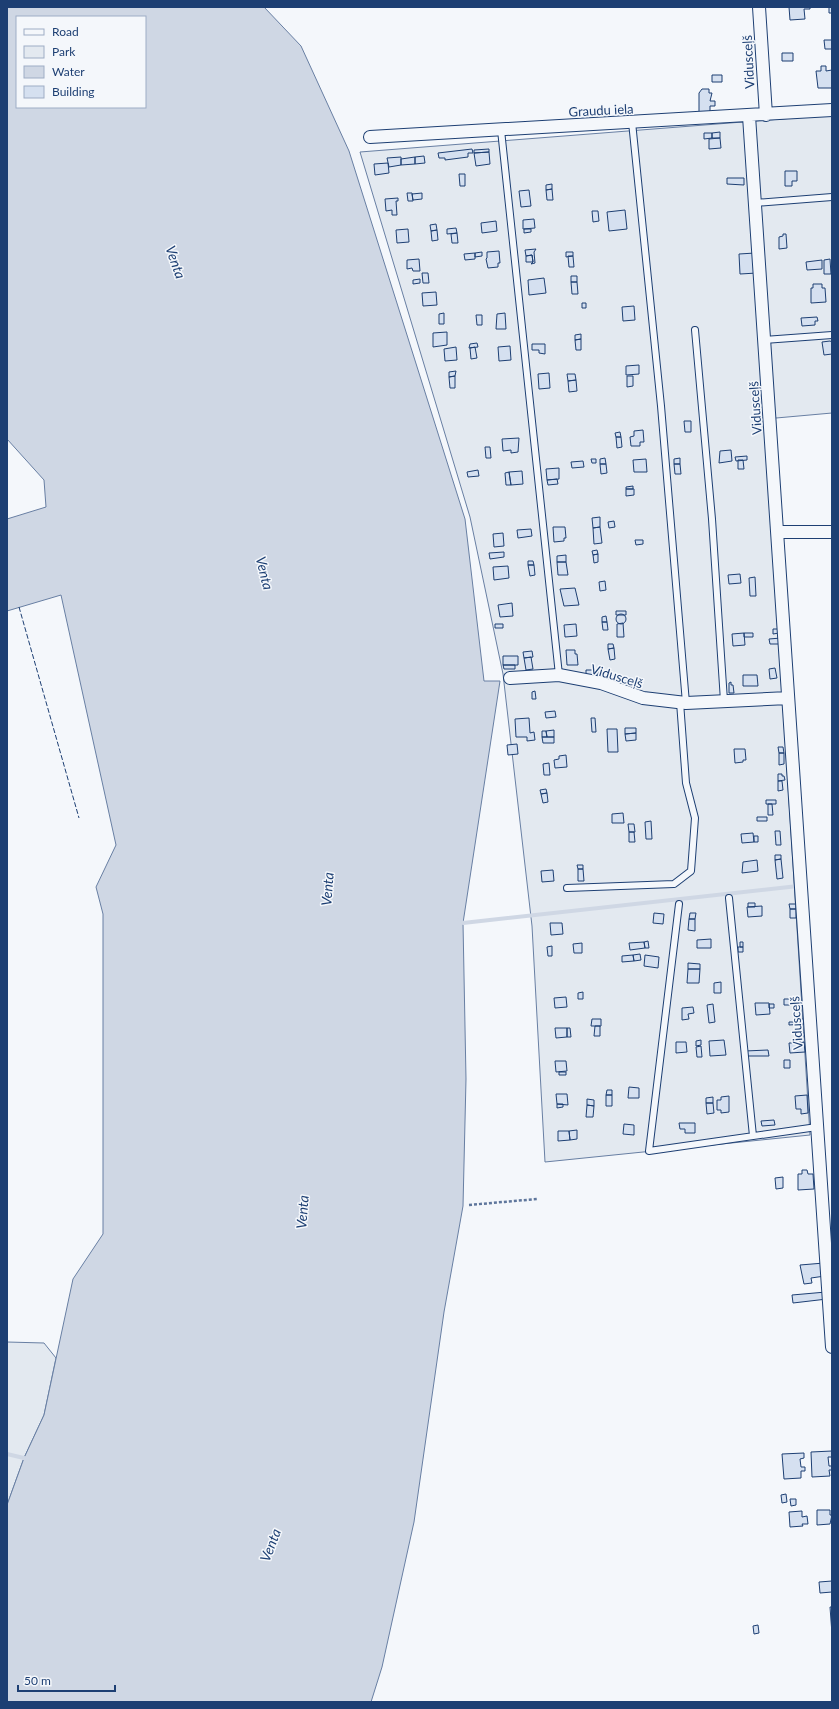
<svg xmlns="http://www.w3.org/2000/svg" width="839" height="1709" viewBox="0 0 839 1709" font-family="Lato,sans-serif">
	<rect width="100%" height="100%" fill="#f4f7fb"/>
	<path fill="#e3e9f0" stroke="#687fa3" d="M832 115V413L765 419 810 1135 545 1162 532 926 503 674 470 517 360 152Z
		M7 1342 44 1343 56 1358 44 1415 24 1458 7 1505Z"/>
	<path fill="#cfd7e4" stroke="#687fa3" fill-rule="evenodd" d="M7 7H264L301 46 349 151 465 519 484 681H500L463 923 466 1079 463 1206 444 1312 414 1522 382 1667 371 1702H7V1505L24 1458 44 1415 73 1279 103 1234V914L96 887 116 845 61 595 7 611V519L46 507 44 480 7 439ZM17 17H145V107H17Z"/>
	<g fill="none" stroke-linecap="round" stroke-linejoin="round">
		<path stroke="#cfd7e4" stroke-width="4" d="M459 920 463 923 798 886
			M7 1454 28 1459"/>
	</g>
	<path fill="#d5e0f0" stroke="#1d3f73" d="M789 7H810V9H804L805 19 790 20Z
		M829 7H832V13H829Z
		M824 40H832V49H825Z
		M782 53H793V61H782Z
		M821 66H826V71L832 70V88H818L816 71H821Z
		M712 75H722V82H712Z
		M702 89H709V93H712L710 101H715V106H710V114H699V93Z
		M720 132V138H712V133Z
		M704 133H712V138L704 139Z
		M720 138 721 148 709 149V139Z
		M472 149 473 153H468V157L445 160V158H439L438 153Z
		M489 149V152L474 153V150Z
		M489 152 490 164 476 166 474 153Z
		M424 156 425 163 415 164V157Z
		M401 157V165L389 167 387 158Z
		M415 157V164L401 165V159Z
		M388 163 389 173 375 175 374 164Z
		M785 171H797V181H792V186H785Z
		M459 174H465V186H460Z
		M727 178H744V185L727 184Z
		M552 184V189L546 190V185Z
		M552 189 553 200H547L546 190Z
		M529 190 531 206 521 207 519 191Z
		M407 193H412L413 201H408Z
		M422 193V199L413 200 412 194Z
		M398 198V201H396L397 215H392V210L386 211 385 199Z
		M625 210 627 229 609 231 607 212Z
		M592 211H598L599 221 593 222Z
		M534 219 535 228 523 229V220Z
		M496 221 497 231 482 233 481 223Z
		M436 224 437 230 431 231 430 225Z
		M456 228 457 233 447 234V229Z
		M408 229 409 242 397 243 396 230Z
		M524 229H531V232L524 233Z
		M437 230 438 240 432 241 431 231Z
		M457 233 458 243H452L451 234Z
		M783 234H786L787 248 779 249V237L783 236Z
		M536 249 534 252 535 263 531 264 533 262 532 255 526 256 525 250Z
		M499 251 500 263H498V267L488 268 486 259 487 258V252Z
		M482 252V256L475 257V253Z
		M566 252H573V256L566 257Z
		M475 253V259L465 260 464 254Z
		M755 253 757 273 740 274 739 254Z
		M532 255 533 262H526V256Z
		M568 256H573L574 267H569Z
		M419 259 420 271H413L412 268 407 269V260Z
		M830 259 831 274H824V260Z
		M822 260V269L807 270 806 262Z
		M422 273H428L429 283H423Z
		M571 276H577V282H571Z
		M544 278 546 293 529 295 528 280Z
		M420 279V283L413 284V280Z
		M571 282H577L578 294H572Z
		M813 284H822V288H825L826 302 811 303V288H813Z
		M436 292 437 305 423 306 422 293Z
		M582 303H586V308H582Z
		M634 306 635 320 623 321 622 307Z
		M444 313V324H439V314Z
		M505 313 506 329H496L497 314Z
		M476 315H482V325H477Z
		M817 317 818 321H815V325L802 326 801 318Z
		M447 332V345L433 347V333Z
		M581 334V339L575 340V335Z
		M581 339V350H576L575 340Z
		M830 341 832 342V354L824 355 822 342Z
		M477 343 478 347 469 348 470 344Z
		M532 344H545V354L539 353V350H532Z
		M510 346 511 360 499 361 498 347Z
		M456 347 457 360 445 361 444 349Z
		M475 347 477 358 471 359 470 348Z
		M639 365V374L626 375V366Z
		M456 371 455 376 449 377V372Z
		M549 373 550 388 539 389 538 374Z
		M567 374H575L576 380 568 381Z
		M455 376V388H450L449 377Z
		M627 376H633V386L627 387Z
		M576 380 577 391 569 392 568 381Z
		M684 421H691V432H685Z
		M643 430 644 442H640V446H631L630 437 634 436V431Z
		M620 432 621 437H616L615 433Z
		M616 437H621L622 447 617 448Z
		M519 438 518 452 511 453V450L503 451 502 439Z
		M485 447H490L491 458H486Z
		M731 450 732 461 719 463 720 451Z
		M747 456V460L736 461 735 457Z
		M605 458 606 464H600V459Z
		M680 458V464H674V459Z
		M591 459H596V463H592Z
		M646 459 647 472H634L633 460Z
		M738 460H743L744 469H738Z
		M583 461 584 467 572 468 571 462Z
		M600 464H606L607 473 601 474Z
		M674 464H680L681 474H675Z
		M559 468V479L547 480 546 469Z
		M478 470 479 476 468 477 467 472Z
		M522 471 523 484 511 485 509 472Z
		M509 472 511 485H506L505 473Z
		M557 479 558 484 548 485 547 480Z
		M633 486V489H626V487Z
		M626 489H634V495L626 496Z
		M600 517V527L593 528 592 518Z
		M614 521 615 527 609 528 608 522Z
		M553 527H565L566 538H564V541L554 542Z
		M600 527 602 543 594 544 593 528Z
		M531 529 532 536 518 538 517 530Z
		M503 533 504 546 494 547 493 534Z
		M635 540H643V544L636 545Z
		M597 550 598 554 593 555 592 551Z
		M504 552V557L490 559 489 553Z
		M598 554V562L594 563 593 555Z
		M566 555V562H557V556Z
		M528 561H533L534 565H528Z
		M557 562H566L568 575H558Z
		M528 565H534L535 575 530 576Z
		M508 566 509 578 494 580 493 567Z
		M740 574 741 583 729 584 728 575Z
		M755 577 756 596H750L749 578Z
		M605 581 606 590 600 591 599 582Z
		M575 588 579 605 564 606 560 589Z
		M512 603 513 616 500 617 498 605Z
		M616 611H626V615H616Z
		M616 619a5 5 0 1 1 10 0a5 5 0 1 1-10 0Z
		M606 616 607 622H602V617Z
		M602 622H607L608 630H603Z
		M623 623 624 637H617V624Z
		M495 624H503V628H495Z
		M576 624 577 636 565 637 564 625Z
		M773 629H778L779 633 773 634Z
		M744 633H753V637H744Z
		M744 633 745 645 733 646 732 634Z
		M781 638V644H770L769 639Z
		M608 644H613L614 648 608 649Z
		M614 648 615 659 610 660 608 649Z
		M566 650H575V654H577L578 665H567Z
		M532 651 533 657 524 658 523 652Z
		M503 656H518V665H503Z
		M531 657 533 669 526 670 524 658Z
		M503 665H515V669H504Z
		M775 668 777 678 770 679 769 669Z
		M586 670H598V675H586Z
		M743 675H757L758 686H743Z
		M731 682V685H733L734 693H729V683Z
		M535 691 536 699H532V692Z
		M555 711 556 717 546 718 545 712Z
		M529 718 530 733 534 732 535 740 527 741V737H516L515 719Z
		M591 718H595L596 732H592Z
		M625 728H636V733L625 734Z
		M607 729H617L618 752H608Z
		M554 730V737H547L546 731Z
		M542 731H546L547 737H542Z
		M636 733V740L626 741 625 734Z
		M542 737H554V743H543Z
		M517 744 518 754 508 755 507 745Z
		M778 747H783L784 753H779Z
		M734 749H745L746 760H743V762L735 763Z
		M779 753H784V764L779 765Z
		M566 755 567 767 555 768 554 760 559 759V756Z
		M549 763 550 775H544L543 764Z
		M778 774H782V776H784L785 780 778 781Z
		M778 781H782L783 790 778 791Z
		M546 789 547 793 541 794 540 790Z
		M547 793 548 802 543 803 541 794Z
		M766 800H776V804H766Z
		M768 804H772L773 815H768Z
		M623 813 624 823H612V814Z
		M757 817H767V821H757Z
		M651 821 652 839H646L645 822Z
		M628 824H634L635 832H629Z
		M775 831H780L781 845H776Z
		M629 832H634L635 842H629Z
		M753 833 754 842 742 843 741 834Z
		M754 836H758V842H754Z
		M775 855H781V859L775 860Z
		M781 859 783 878 777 879 775 860Z
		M757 860 758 871 742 873 743 862Z
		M577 865H583V869H578Z
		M578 869H583L584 881H578Z
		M553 870 554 881 542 882 541 871Z
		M748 903H755V907H748Z
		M789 904H796V909H790Z
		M762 906V916L748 917 747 907Z
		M790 909H796V918H790Z
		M654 913 664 914 663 924 653 923Z
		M690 913H696L695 919H689Z
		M689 919H695V931L688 930Z
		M550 923H562L563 934 551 935Z
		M711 939V948H697V940Z
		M648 941 649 948H645L644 942Z
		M644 942 645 948 630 950 629 943Z
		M740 942H743V947H740Z
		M582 943V953H574L573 944Z
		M552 946V956H548L547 947Z
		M738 947H743V952H738Z
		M640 954 641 960 634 961 633 955Z
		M633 955 634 961 622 962V956Z
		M645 955 659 957 658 968 644 966Z
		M688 963 700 964V969H688Z
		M688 969H700L699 983H687Z
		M721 982V993H714V983Z
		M583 992V999H578V993Z
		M566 997 567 1007 555 1008 554 998Z
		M784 999H790V1005H784Z
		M755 1003H769L770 1014 756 1015Z
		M713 1004 715 1022 709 1023 707 1005Z
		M769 1004H774V1008H769Z
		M693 1007 694 1013 688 1014 689 1019 682 1020V1008Z
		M592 1019H601V1026H591Z
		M803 1019 804 1024 789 1025V1022H794V1020Z
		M595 1026H600V1036H594Z
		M555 1028H567V1037L556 1038Z
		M567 1028H570L571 1037H567Z
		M701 1040V1045L696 1046V1041Z
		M724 1040 726 1055 710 1056 709 1041Z
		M793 1040H800V1043L804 1042 805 1052 790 1053 789 1043H793Z
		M676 1042H686L687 1052 676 1053Z
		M701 1046 702 1057H697L696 1047Z
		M768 1050 769 1056H746L745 1051Z
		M784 1060H790V1068H784Z
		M555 1061H566L567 1071 556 1072Z
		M559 1072H566V1075H559Z
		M629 1087 639 1088V1098H628Z
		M607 1090H612V1095H606Z
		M556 1094H567L568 1105 557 1104Z
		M606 1095H612V1106H606Z
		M807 1095 808 1113 801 1114V1109H796L795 1096Z
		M729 1096V1112L721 1113V1110H717V1100H721V1097Z
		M713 1097V1103H706V1098Z
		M587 1099 594 1100V1106L587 1105Z
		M706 1103H713L714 1113 707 1114Z
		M557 1104H563V1107L557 1108Z
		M587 1105 594 1106 593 1117H586Z
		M774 1120 775 1125 762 1126 761 1121Z
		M679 1123H695V1133H685V1129H680Z
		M624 1124 634 1125V1135L623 1134Z
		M577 1130V1139L570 1140 569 1131Z
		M558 1131H569L570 1140 558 1141Z
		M802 1170H807L808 1174H813L814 1189 798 1190V1174H802Z
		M783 1177V1188L776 1189 775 1178Z
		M824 1263 825 1276 811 1278 812 1283 804 1284 800 1265Z
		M826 1292 827 1299 793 1303 792 1295Z
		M832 1451V1457H828L829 1466H832V1470H829L830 1476 812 1477 811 1452Z
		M804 1453V1458L800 1459 801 1467H805V1471H801V1478L784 1479 782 1454Z
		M786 1494 787 1502 782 1503 781 1495Z
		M790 1499H796V1505L791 1506Z
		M817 1510H830V1515H832L830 1524 817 1525Z
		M802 1511V1517L807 1516 808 1524H802L803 1526 790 1527 789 1512Z
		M832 1581V1592L820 1593 819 1582Z
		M830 1607H832V1634Z
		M758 1625 759 1633 754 1634 753 1626Z"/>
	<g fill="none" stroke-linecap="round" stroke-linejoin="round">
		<g stroke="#1d3f73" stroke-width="8">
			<path id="service" d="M632 122 661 406 686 703
				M501 130 559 675
				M755 203 832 197
				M695 330 712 519 724 701
				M764 340 832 335
				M567 888 674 884 691 871 695 818 686 783 680 702
				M729 898 753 1136
				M679 904 649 1151 817 1127"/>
		</g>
		<g stroke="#1d3f73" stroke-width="14">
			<path id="minor" d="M759 7 766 115
				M749 116 832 1347
				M370 137 832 110
				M777 532H832
				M510 678 559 675 601 683 643 698 686 703 788 698"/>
		</g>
		<path stroke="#5e769c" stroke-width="2.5" stroke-dasharray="3 2" stroke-linecap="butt" d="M469 1205 537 1199"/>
		<use href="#service" stroke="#f4f7fb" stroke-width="6"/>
		<use href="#minor" stroke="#f4f7fb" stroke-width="12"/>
		<path stroke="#1d3f73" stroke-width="1" stroke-dasharray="5 2" stroke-linecap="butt" d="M19 607 79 818"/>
	</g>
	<g text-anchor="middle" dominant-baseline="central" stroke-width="3" stroke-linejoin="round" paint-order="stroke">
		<g font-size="13" fill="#1d3f73" stroke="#f4f7fb">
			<text transform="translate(748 62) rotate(-93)">Vidusceļš</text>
			<text transform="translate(601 110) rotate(-3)">Graudu iela</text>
			<text transform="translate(755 408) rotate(-94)">Vidusceļš</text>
			<text transform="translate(617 676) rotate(17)">Vidusceļš</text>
			<text transform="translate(796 1023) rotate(-94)">Vidusceļš</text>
		</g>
		<g font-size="14" font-style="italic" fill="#1d3f73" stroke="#f4f7fb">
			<text transform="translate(176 262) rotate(71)">Venta</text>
			<text transform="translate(265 573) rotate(76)">Venta</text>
			<text transform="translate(327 889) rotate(-86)">Venta</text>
			<text transform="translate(302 1212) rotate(-86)">Venta</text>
			<text transform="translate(270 1545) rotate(-69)">Venta</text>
		</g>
	</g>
	<rect width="839" height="1709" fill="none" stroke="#1d3f73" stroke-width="16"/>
	<rect x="16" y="16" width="130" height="92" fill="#f4f7fb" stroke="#9eadc5"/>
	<rect x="24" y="29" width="20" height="6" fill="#f4f7fb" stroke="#9eadc5"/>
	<text x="52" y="36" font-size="12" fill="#1d3f73">Road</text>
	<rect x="24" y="46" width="20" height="12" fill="#e3e9f0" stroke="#9eadc5"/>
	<text x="52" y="56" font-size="12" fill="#1d3f73">Park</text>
	<rect x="24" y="66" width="20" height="12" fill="#cfd7e4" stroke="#9eadc5"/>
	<text x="52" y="76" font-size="12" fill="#1d3f73">Water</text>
	<rect x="24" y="86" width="20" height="12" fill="#d5e0f0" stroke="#9eadc5"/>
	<text x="52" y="96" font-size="12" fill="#1d3f73">Building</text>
	<path d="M18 1685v6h97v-6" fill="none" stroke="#1d3f73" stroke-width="2"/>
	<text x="24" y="1685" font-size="12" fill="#1d3f73" stroke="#f4f7fb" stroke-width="3" paint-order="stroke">50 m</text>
</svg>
